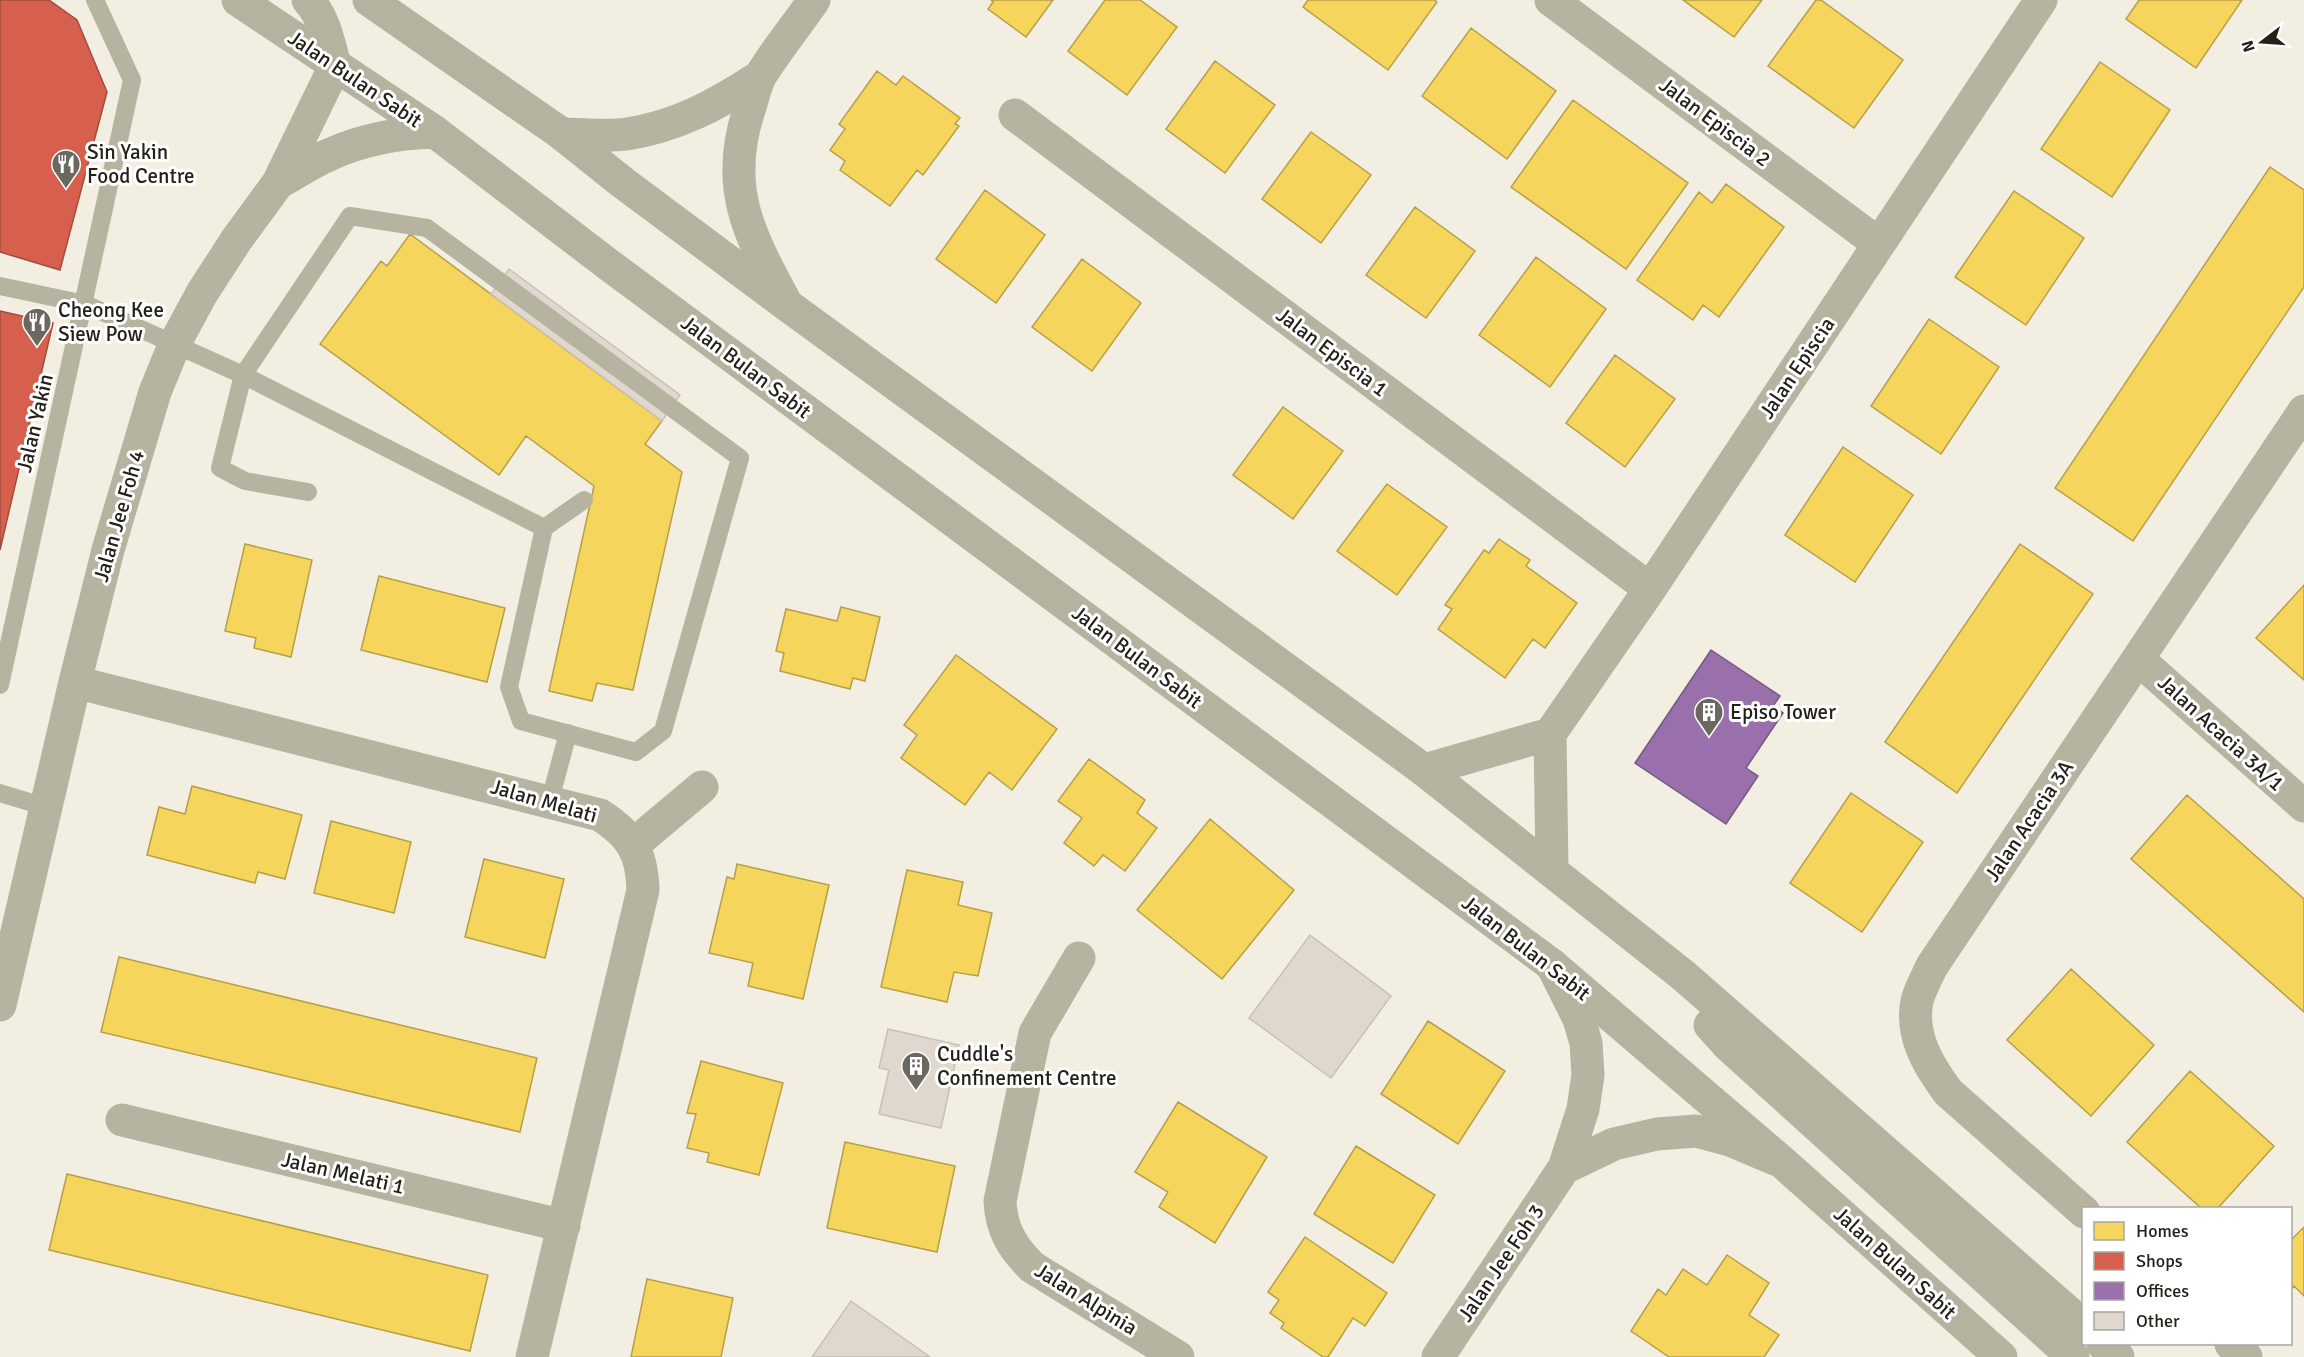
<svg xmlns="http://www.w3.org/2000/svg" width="2304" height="1357" viewBox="0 0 2304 1357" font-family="Signika,sans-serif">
	<rect width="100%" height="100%" fill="#f2efe2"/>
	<path fill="#f6d55c" stroke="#b79f48" stroke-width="1.5" d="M991 0H1053L1026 37 988 9 993 2Z
		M1105 0H1140L1177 27 1127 95 1068 51Z
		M1308 0H1434L1437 2 1388 70 1303 7Z
		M1683 0H1762L1734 37Z
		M1816 0H1821L1903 60 1854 128 1768 66Z
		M2139 0H2242L2196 68 2126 19Z
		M1471 28 1556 91 1507 159 1422 96Z
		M1215 61 1275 105 1225 173 1166 129Z
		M2100 62 2170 110 2112 197 2041 149Z
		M877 71 896 85 903 76 960 118 955 124 959 126 923 175 917 170 890 206 840 170 845 161 830 150 845 129 839 124Z
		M1573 100 1688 183 1626 269 1511 187Z
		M1311 132 1371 175 1321 243 1262 199Z
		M2270 167 2304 190V287L2133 541 2055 488Z
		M1726 184 1784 227 1719 317 1703 305 1693 320 1637 280 1699 192 1712 203Z
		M985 190 1045 235 996 303 936 259Z
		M2014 191 2084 238 2026 325 1955 277Z
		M1415 207 1475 251 1426 318 1366 275Z
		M410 234 662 421 645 444 682 472 633 690 597 683 592 701 549 691 594 486 526 436 499 475 320 344 381 261 387 266Z
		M1536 257 1606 309 1550 387 1479 335Z
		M1082 259 1141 303 1092 371 1032 327Z
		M1929 319 1999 367 1941 454 1871 406Z
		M1615 355 1675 399 1625 467 1566 423Z
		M1283 407 1343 451 1293 519 1233 475Z
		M1843 447 1913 495 1855 582 1785 535Z
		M1387 484 1447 527 1397 595 1337 551Z
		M1499 539 1530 560 1526 566 1577 603 1545 648 1533 639 1505 678 1438 629 1452 609 1445 605 1484 550 1489 553Z
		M245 544 312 560 291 657 254 648 256 638 225 631Z
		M2020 544 2093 594 1957 793 1885 742Z
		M379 576 505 608 487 682 361 650Z
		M2304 585V680L2256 638Z
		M841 607 880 617 865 681 853 678 850 689 780 671 784 653 776 651 786 609 837 621Z
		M956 655 1057 729 1012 790 989 772 965 805 901 758 917 735 904 725Z
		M1089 759 1145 800 1137 813 1157 828 1125 871 1103 855 1094 866 1064 843 1082 818 1058 801Z
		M192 786 302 815 285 879 258 872 255 883 147 855 159 807 185 814Z
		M1851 793 1923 842 1862 932 1790 883Z
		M2187 795 2304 899V1012L2131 859Z
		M1210 819 1294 890 1222 979 1137 910Z
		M331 821 411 842 394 913 314 893Z
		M484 859 564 879 545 958 465 937Z
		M737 864 829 885 803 999 748 986 753 963 709 953 727 877 734 879Z
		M907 870 963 882 958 905 992 913 978 976 954 972 947 1002 881 987Z
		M119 957 537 1058 520 1132 101 1032Z
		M2071 969 2154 1045 2091 1116 2007 1040Z
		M1428 1021 1505 1071 1458 1144 1381 1094Z
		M701 1061 783 1083 759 1175 707 1162 709 1153 687 1148 696 1114 687 1113Z
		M2190 1071 2274 1146 2218 1208H2201L2127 1142Z
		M1178 1102 1267 1157 1215 1243 1159 1207 1168 1192 1135 1172Z
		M845 1142 955 1166 937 1252 827 1228Z
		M1356 1146 1435 1195 1393 1263 1314 1214Z
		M67 1174 488 1275 470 1351 49 1250Z
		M2304 1227V1296L2294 1286 2290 1290V1241Z
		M1305 1237 1387 1293 1365 1326 1353 1318 1328 1357H1323L1281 1328 1284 1323 1270 1313 1279 1300 1268 1292Z
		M1727 1255 1769 1283 1749 1315 1779 1335 1764 1357H1669L1631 1331 1658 1289 1666 1295 1683 1269 1707 1285Z
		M647 1279 733 1298 721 1357H631Z"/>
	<path fill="#d6604d" stroke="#a04d3d" stroke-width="1.5" d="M0 0H49L77 20 107 92 60 270 0 252Z
		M0 311 53 323 0 550Z"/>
	<path fill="#9970ab" stroke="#76587f" stroke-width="1.5" d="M1711 650 1780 696 1773 706 1783 713 1746 768 1758 776 1726 824 1635 763Z"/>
	<path fill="#e0d7cf" stroke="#c7c0b9" stroke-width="1.5" d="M509 269 680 395 662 421 491 294Z
		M1310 935 1391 996 1331 1078 1249 1018Z
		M888 1029 959 1045 941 1128 879 1114 889 1070 879 1068Z
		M851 1301 930 1357H812Z"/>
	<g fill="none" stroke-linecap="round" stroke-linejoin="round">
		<path stroke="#b6b3a1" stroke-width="18" d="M0 286 85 304 243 375 220 468 245 481 308 492
			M544 528 243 375 350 216 427 228 740 458 663 731 636 752 521 721 509 687 544 528 584 500
			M0 685 132 80 95 0
			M0 793 46 807
			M550 800 568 733"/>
		<path stroke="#b6b3a1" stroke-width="33" d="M1551 0 1879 244
			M1015 115 1650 589
			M562 134C583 134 606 137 627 134 678 126 718 104 759 77
			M787 305C750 236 723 189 749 110 753 99 755 85 761 75 777 49 797 25 814 0
			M2138 659 2304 806
			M75 682 600 815C631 835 642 852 643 890L532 1357
			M1424 770 1550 734
			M633 845 702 787
			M1552 870 1550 734 1650 589 2041 0
			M1079 958 1035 1033 1000 1201C1001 1229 1012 1247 1032 1267L1178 1357
			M0 1005 75 682 108 550 155 392 175 343 202 293 237 239 278 183 335 66
			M122 1120 564 1226
			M1564 1168 1614 1144 1657 1134 1696 1131 1730 1140 1775 1159
			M2084 1212 1948 1092C1928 1065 1910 1035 1917 1001 1920 989 1927 977 1932 966L2304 411
			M2231 1344 2246 1357
			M1438 1357 1564 1168 1583 1109 1588 1075 1586 1043 1579 1019 1552 965"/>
		<path stroke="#b6b2a0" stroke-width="33" d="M238 0 435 132 609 265 1552 965 1781 1161 2001 1357
			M308 0C324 17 329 43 335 66
			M369 0 562 134 622 182 787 305 1424 770 1684 976 2084 1326
			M278 183C295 174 313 161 331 154 364 139 398 133 435 132
			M1710 1025 1728 1045 2073 1357
			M2103 1344 2118 1357"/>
	</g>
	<defs>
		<g id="restaurant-pin" transform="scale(1.5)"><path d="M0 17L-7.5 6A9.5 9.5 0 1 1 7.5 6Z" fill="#6b695f" stroke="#fff"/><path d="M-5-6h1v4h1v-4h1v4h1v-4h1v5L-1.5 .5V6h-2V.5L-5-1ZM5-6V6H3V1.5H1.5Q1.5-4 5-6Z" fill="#fff"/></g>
		<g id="building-pin" transform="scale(1.5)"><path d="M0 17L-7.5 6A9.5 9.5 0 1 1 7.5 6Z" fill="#6b695f" stroke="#fff"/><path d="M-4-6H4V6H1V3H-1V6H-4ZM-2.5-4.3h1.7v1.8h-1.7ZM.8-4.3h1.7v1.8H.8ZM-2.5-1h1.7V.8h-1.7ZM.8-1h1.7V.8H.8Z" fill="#fff"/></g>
	</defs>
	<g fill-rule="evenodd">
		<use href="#restaurant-pin" x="66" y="164"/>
		<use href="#restaurant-pin" x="37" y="322"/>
		<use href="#building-pin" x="1709" y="712"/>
		<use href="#building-pin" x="916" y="1066"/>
	</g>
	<g text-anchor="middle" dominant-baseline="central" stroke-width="6" stroke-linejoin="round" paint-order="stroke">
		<g font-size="21" fill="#232118" stroke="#fff">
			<text transform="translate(355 79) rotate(34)">Jalan Bulan Sabit</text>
			<text transform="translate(1715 122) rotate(37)">Jalan Episcia 2</text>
			<text transform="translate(1332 352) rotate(37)">Jalan Episcia 1</text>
			<text transform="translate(746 367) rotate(37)">Jalan Bulan Sabit</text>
			<text transform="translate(1797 368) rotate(-56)">Jalan Episcia</text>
			<text transform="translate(35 423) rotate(-77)">Jalan Yakin</text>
			<text transform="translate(119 516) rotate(-74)">Jalan Jee Foh 4</text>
			<text transform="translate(1137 657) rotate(37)">Jalan Bulan Sabit</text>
			<text transform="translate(2221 733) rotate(42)">Jalan Acacia 3A/1</text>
			<text transform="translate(544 801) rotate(16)">Jalan Melati</text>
			<text transform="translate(2029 821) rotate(-56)">Jalan Acacia 3A</text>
			<text transform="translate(1526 948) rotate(38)">Jalan Bulan Sabit</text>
			<text transform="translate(343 1173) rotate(13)">Jalan Melati 1</text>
			<text transform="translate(1501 1263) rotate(-56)">Jalan Jee Foh 3</text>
			<text transform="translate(1895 1263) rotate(42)">Jalan Bulan Sabit</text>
			<text transform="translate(1086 1299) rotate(32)">Jalan Alpinia</text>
		</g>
		<g font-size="21" fill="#232118" stroke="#fff" text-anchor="start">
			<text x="87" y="152">Sin Yakin<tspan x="87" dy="24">Food Centre</tspan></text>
			<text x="58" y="310">Cheong Kee<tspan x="58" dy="24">Siew Pow</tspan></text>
			<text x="1730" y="712">Episo Tower</text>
			<text x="937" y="1054">Cuddle's<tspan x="937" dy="24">Confinement Centre</tspan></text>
		</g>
	</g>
	<rect x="2082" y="1207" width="210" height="138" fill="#ffffff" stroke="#a7a6a3" stroke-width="1.5"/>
	<rect x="2094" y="1222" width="30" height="18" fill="#f6d55c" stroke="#a7a6a3" stroke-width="1.5"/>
	<text x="2136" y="1237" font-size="18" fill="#232118">Homes</text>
	<rect x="2094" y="1252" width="30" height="18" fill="#d6604d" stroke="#a7a6a3" stroke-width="1.5"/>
	<text x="2136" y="1267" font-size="18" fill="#232118">Shops</text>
	<rect x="2094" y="1282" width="30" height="18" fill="#9970ab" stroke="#a7a6a3" stroke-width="1.5"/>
	<text x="2136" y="1297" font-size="18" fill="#232118">Offices</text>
	<rect x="2094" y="1312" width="30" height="18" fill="#e0d7cf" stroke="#a7a6a3" stroke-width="1.5"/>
	<text x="2136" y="1327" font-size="18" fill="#232118">Other</text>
	<g transform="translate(2262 42) rotate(253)" stroke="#ffffff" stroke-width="4.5" paint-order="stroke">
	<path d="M0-4.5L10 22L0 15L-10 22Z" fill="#232118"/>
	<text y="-9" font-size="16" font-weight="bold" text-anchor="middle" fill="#232118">N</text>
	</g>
</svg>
